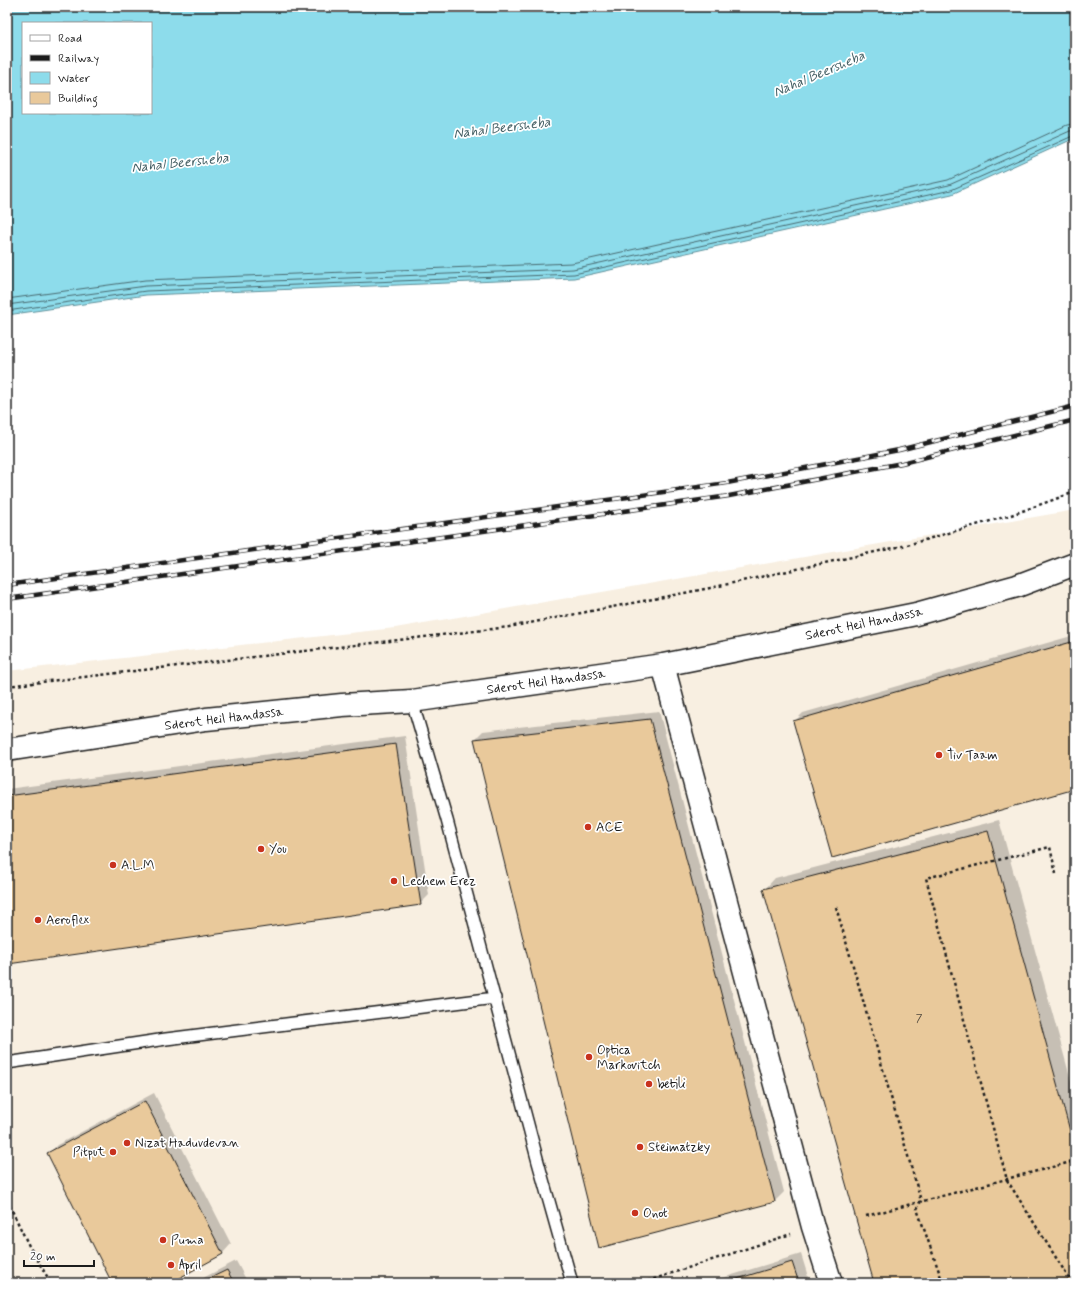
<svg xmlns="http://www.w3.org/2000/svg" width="1082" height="1290" viewBox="0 0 1082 1290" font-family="Mynerve,sans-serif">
	<rect width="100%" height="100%" fill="#fff"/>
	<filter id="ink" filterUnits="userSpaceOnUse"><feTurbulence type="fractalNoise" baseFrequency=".025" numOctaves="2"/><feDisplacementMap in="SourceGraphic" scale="8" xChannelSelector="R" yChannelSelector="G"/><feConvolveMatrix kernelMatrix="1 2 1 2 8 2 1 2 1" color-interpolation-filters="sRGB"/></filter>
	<g filter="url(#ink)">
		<path fill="#f8efe1" d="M1075 510V1283H7V671L395 628Z"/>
		<path fill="#8ddceb" stroke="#608f98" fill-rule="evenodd" d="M7 7H1075V138L952 194 574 278 146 295 7 315ZM23 23H151V113H23Z"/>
		<path fill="#0003" d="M1075 635V788L795 721 803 713Z
			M659 711 784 1192 775 1201 600 1247 475 739 483 731Z
			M405 736 429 895 420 904 9 963 7 949V789Z
			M999 820 1075 1095V1283H875L764 890 775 878Z
			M154 1093 231 1244 223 1253 168 1283H114L48 1154 57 1145Z
			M801 1254 810 1283H706Z
			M236 1261 248 1283H199L205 1277Z"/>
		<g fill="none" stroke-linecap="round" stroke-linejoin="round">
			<path stroke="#49696f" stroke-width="1" d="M7 299 145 280 572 263 948 180 1067 125 1075 124
				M7 305 146 286 573 269 949 185 1070 131 1075 130
				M7 311 146 291 574 274 951 190 1075 135"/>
		</g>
		<path fill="#e9c99b" stroke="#1c1c1c" d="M1075 641V789L832 858 793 721Z
			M650 719 775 1202 599 1248 474 739Z
			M396 744 421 905 8 964 7 796Z
			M988 831 1075 1149V1283H874L763 889Z
			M145 1101 223 1254 170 1283H112L47 1153Z
			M792 1262 799 1283H724Z
			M227 1270 234 1283H200Z"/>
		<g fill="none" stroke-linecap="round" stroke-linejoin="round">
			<g stroke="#1c1c1c" stroke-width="14">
				<path id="service" d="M412 701 447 820 538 1162 572 1283
					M7 1063 166 1039 495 998"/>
			</g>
			<g stroke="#1c1c1c" stroke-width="25">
				<path id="minor" d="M663 665 813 1227 831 1283
					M7 750 206 719 342 705 412 701 663 665 916 614 1017 586 1075 564"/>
			</g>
			<path stroke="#1c1c1c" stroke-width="2.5" stroke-dasharray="3 3" stroke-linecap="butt" d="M7 686 509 627 710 588 907 545 1011 515 1075 492
				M1056 874 1050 847 926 878 1007 1180 1072 1283
				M836 907 921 1201 917 1209 943 1283
				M7 1200 29 1246 51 1283
				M866 1216 1075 1161
				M642 1283 791 1234"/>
			<use href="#service" stroke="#fff" stroke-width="11"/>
			<use href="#minor" stroke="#fff" stroke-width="22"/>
			<g stroke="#1c1c1c" stroke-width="4.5">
				<path id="rail" d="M7 585 727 483 899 450 1075 406
					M7 599 729 496 902 463 1075 420"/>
			</g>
			<use href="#rail" stroke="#fff" stroke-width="3" stroke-dasharray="9" stroke-linecap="butt"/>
		</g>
	</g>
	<g fill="#c8321e" stroke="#fff" stroke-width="1.5">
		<circle cx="939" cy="755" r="4"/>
		<circle cx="588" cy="827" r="4"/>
		<circle cx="261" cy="849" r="4"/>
		<circle cx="113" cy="865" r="4"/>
		<circle cx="394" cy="881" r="4"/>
		<circle cx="38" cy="920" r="4"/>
		<circle cx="589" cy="1057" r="4"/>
		<circle cx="649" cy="1084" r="4"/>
		<circle cx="127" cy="1143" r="4"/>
		<circle cx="640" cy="1147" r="4"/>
		<circle cx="113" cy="1152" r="4"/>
		<circle cx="635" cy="1213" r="4"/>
		<circle cx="163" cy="1240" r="4"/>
		<circle cx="171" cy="1265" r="4"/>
	</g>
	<g text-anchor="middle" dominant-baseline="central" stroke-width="3.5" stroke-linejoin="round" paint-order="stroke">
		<g font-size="11" fill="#4f473c">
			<text x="919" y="1019">7</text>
		</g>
		<g font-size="13" fill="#1c1c1c" stroke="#fff">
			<text transform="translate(864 624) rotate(-12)">Sderot Heil Handassa</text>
			<text transform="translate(546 682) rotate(-8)">Sderot Heil Handassa</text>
			<text transform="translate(224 719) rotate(-7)">Sderot Heil Handassa</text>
		</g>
		<g font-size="13" fill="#1c1c1c" stroke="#fff" text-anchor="start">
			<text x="947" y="755">Tiv Taam</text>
			<text x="596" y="827">ACE</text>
			<text x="269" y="849">You</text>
			<text x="121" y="865">A.L.M</text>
			<text x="402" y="881">Lechem Erez</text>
			<text x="46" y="920">Aeroflex</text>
			<text x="597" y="1050">Optica<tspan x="597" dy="15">Markovitch</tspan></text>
			<text x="657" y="1084">betili</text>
			<text x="135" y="1143">Nizat Haduvdevan</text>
			<text x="648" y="1147">Steimatzky</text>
			<text x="105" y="1152" text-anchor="end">Pitput</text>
			<text x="643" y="1213">Onot</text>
			<text x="171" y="1240">Puma</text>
			<text x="179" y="1265">April</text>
		</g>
		<g font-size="14" font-style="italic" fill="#445f64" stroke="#fff">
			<text transform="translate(819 74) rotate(-23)">Nahal Beersheba</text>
			<text transform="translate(502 128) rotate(-7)">Nahal Beersheba</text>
			<text transform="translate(180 163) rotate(-6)">Nahal Beersheba</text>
		</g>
	</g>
	<rect width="1082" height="1290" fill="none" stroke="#fff" stroke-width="24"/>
	<rect x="12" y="12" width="1058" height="1266" fill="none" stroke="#1c1c1c" stroke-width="1.5" filter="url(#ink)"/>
	<rect x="22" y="22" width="130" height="92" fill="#ffffff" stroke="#a4a4a4"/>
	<rect x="30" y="35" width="20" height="6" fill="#ffffff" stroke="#a4a4a4"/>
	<text x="58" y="42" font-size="12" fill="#1c1c1c">Road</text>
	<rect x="30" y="55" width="20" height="6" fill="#1c1c1c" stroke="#a4a4a4"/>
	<text x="58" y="62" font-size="12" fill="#1c1c1c">Railway</text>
	<rect x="30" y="72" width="20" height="12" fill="#8ddceb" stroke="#a4a4a4"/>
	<text x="58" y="82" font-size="12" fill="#1c1c1c">Water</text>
	<rect x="30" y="92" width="20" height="12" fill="#e9c99b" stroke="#a4a4a4"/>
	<text x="58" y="102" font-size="12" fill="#1c1c1c">Building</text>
	<path d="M24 1260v6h70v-6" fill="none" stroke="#1c1c1c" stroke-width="2"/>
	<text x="30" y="1260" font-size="12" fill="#1c1c1c" stroke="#ffffff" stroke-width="3" paint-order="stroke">20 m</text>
</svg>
